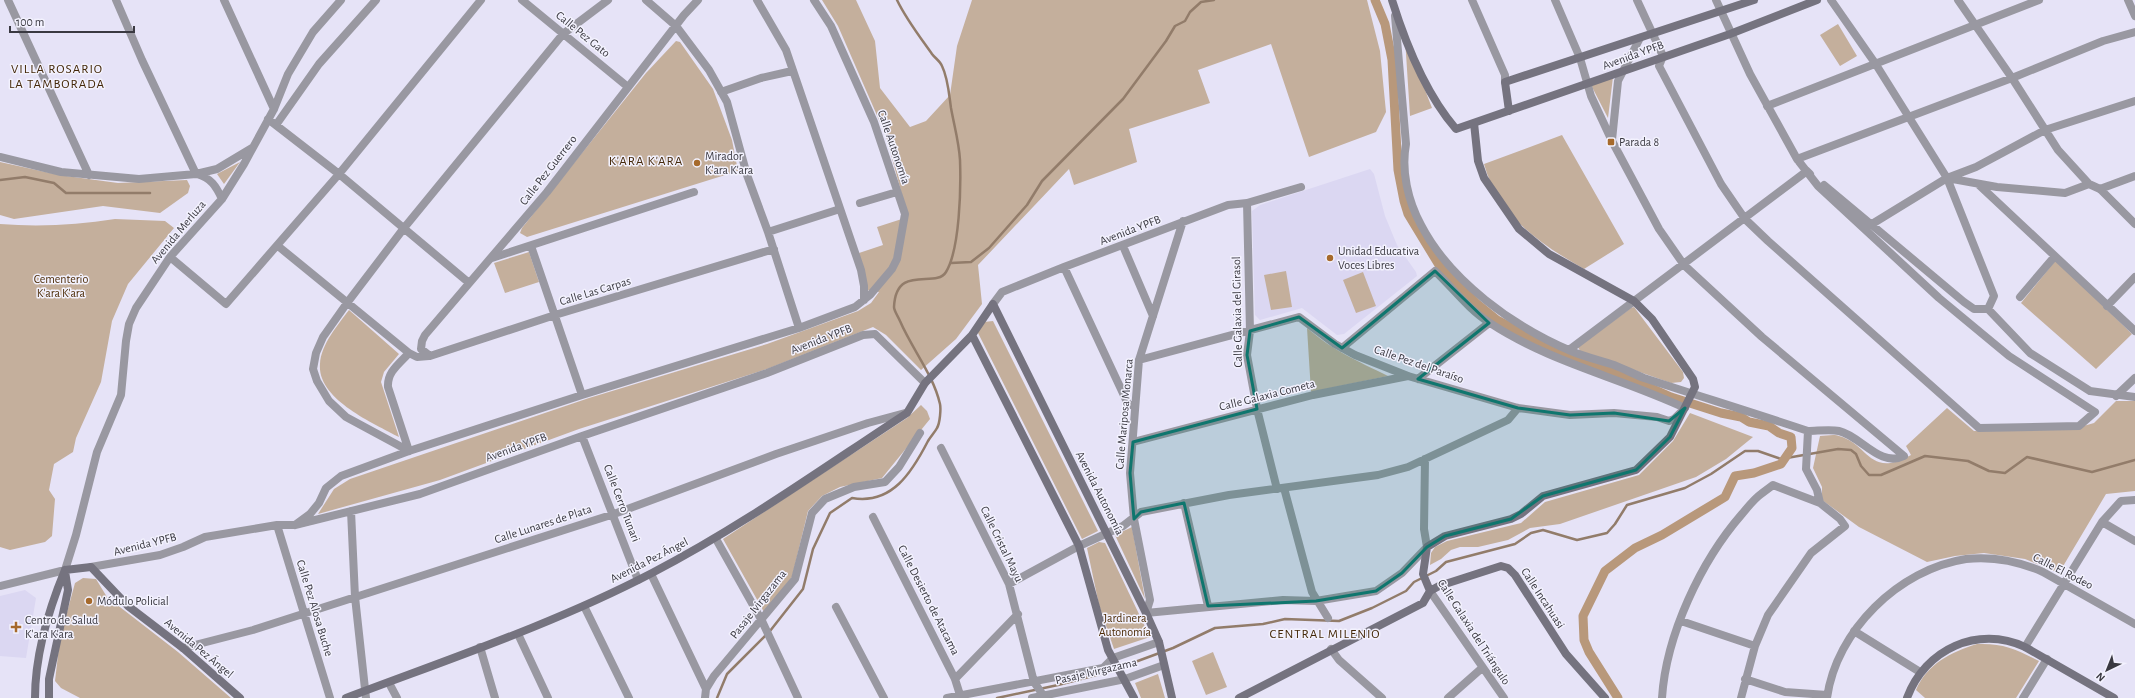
<svg xmlns="http://www.w3.org/2000/svg" width="2135" height="698" viewBox="0 0 2135 698" font-family="'Alegreya Sans',sans-serif">
	<rect width="100%" height="100%" fill="#e6e3f7"/>
	<path fill="#dbd7f2" d="M1370 169 1374 174 1385 216 1397 245 1416 272 1417 276 1344 334 1337 335 1302 308 1260 320 1255 315 1252 211 1260 205Z
		M25 590 36 598 26 658 0 656V596Z"/>
	<path fill="#c4af9c" d="M822 0H856L875 41 880 88 910 127 926 121 950 95 957 46 972 0H1367L1380 51 1386 112 1376 132 1309 157 1271 44 1198 70 1210 103 1129 129 1137 162 1074 185 1069 169 978 265 982 304 956 339 921 370 886 335 873 327 767 369 579 429 440 480 318 514 334 489 350 479 589 398 767 344 858 311 871 303 879 292 866 290 859 253 883 245 877 227 908 217 886 136 838 26Z
		M1838 24 1857 56 1840 66 1820 35Z
		M1405 38 1432 108 1410 116Z
		M676 41 680 42 713 89 732 140 738 171 527 237 520 233 522 228 646 73Z
		M1613 77 1608 118 1591 85Z
		M1562 135 1624 244 1584 269C1539 243 1499 217 1484 164Z
		M0 162 59 175 118 183 187 180 190 186 188 193 160 213 103 206 14 219 0 215Z
		M240 162 224 184 217 174Z
		M115 219 165 221 174 228 128 284 112 321 101 382 76 438 73 452 54 464 49 490 55 499 52 536 45 542 10 550 0 547V224C39 227 77 225 115 219Z
		M529 252 539 282 505 293 494 263Z
		M2056 260 2132 334 2096 369 2021 303Z
		M1286 271 1292 307 1271 310 1264 275Z
		M1363 272 1376 306 1356 313 1343 280Z
		M1634 307 1683 372 1684 378 1681 382 1671 383 1580 351 1578 347 1631 308Z
		M349 310 399 354 384 372 381 382 399 437C373 423 317 399 320 364 321 344 338 325 349 310Z
		M993 321 1098 531 1082 539 977 331 984 322Z
		M1307 328C1335 352 1356 360 1388 376L1311 392Z
		M2116 401H2135V491L2106 494 2059 573 2025 559 1984 553 1955 556 1927 562 1859 527 1822 500V487L1813 468 1820 436C1826 436 1834 434 1839 436 1869 444 1869 479 1911 455L1906 446 1947 408 1974 431 2080 427 2094 423Z
		M921 405 927 411 930 419 882 478 840 487 822 496 808 511 792 577 764 612 723 539 907 418Z
		M1690 413 1753 437 1726 459 1696 477 1560 524 1530 528 1508 540 1478 547H1460L1451 550 1441 559 1430 565 1431 553 1435 547 1447 541 1521 523 1545 502 1639 475 1673 441Z
		M1132 527 1145 599 1115 535Z
		M1099 542 1105 543 1150 637 1114 649 1099 605 1087 548Z
		M83 578 96 579 107 597 178 652 231 698H80L61 688 55 681 60 638 75 583Z
		M1977 644C2003 643 2016 649 2039 661L2016 698H1925L1916 690C1927 664 1951 652 1977 644Z
		M1213 652 1227 687 1206 695 1192 661Z
		M1158 674 1165 698H1141L1135 683Z"/>
	<g fill="none" stroke-linecap="round" stroke-linejoin="round">
		<path stroke="#927c6a" stroke-width="2.5" d="M0 180 25 177 54 183 66 193H150
			M951 263 971 262 989 248 1027 205 1042 181 1123 99 1166 41 1175 26 1185 21 1190 12 1201 2 1214 0
			M770 631 803 589 813 549 830 513 852 498C892 505 912 472 928 441 931 436 935 432 937 428 940 423 941 409 940 404 933 374 912 349 900 321 898 316 894 311 894 307 896 263 936 289 946 272 960 249 961 187 960 160 959 142 954 125 951 108 949 94 948 78 942 66 940 61 935 58 932 54 920 37 906 19 897 0
			M717 698 727 674 766 635
			M997 698 1058 685 1108 672 1173 648 1215 628 1263 624 1285 619 1339 621 1372 608 1406 591 1414 582 1436 571 1446 562 1515 544 1531 533 1543 530 1577 540 1607 533 1615 524 1627 505 1685 488 1711 474 1745 451H1758L1781 459 1838 449 1851 450 1856 454 1861 466 1869 475H1881L1925 456 1968 461 1989 471 2005 473 2027 457 2092 472 2135 460"/>
		<path stroke="#b8987b" stroke-width="9" d="M1375 0 1385 24 1392 60 1398 170 1404 201 1408 214 1439 265 1476 303 1497 320 1542 344 1578 362 1624 376 1671 397 1721 413 1741 417 1749 422 1769 426 1779 433 1791 437 1792 448 1781 464 1754 473 1735 476 1725 497 1662 535 1635 548 1605 571 1583 616 1584 640 1589 652 1618 698"/>
		<path stroke="#9998a1" stroke-width="8" d="M8 0 89 175
			M116 0 142 60 196 174
			M224 0 274 109
			M522 0 628 87
			M646 0 676 26 709 70 727 102 747 175 768 232 799 328
			M698 0 684 15 547 192 425 335 422 341 421 349 430 356 555 315 774 249
			M757 0 786 50 861 270 864 286V300
			M1472 0 1505 75V82
			M1637 0 1663 56 1659 66 1721 184 1745 219 1768 241 1979 428 2079 426 2095 412 2009 356 1939 298 1818 186 1797 159 1750 74 1716 0
			M2128 0 2135 16
			M1395 16 1406 144C1401 171 1408 201 1421 225 1450 281 1514 327 1571 351 1585 357 1599 360 1614 365 1624 369 1634 374 1644 378 1699 396 1754 413 1808 431 1817 431 1830 429 1839 431 1861 436 1880 468 1904 456L1762 337 1684 265 1659 229 1612 141 1591 96 1580 58 1555 0
			M721 92 761 78 792 71
			M1767 106 2039 0
			M268 119 339 174 468 282
			M276 125 319 64 376 0
			M1612 140 1618 81 1640 38
			M0 157 61 172 139 179 196 174 217 169 252 148
			M1797 159 2012 78 2103 41 2135 32
			M197 174C211 178 216 186 222 199
			M1947 178 1997 187 2065 193 2089 184 2058 150 2012 78 1958 0
			M1978 184 2135 331
			M2089 184 2100 189 2135 224
			M1824 185 1964 302 1974 309H1988L1994 296 1947 178 1875 63 1831 0
			M2100 189 2135 176
			M860 203 897 192
			M1247 203 1250 331 1247 355 1257 409 1277 489
			M1183 221 1139 360 1130 473 1134 519 1150 600 1146 613 1283 600 1316 601 1376 591 1402 573 1427 547 1424 529 1425 459
			M1872 224 1947 178 1976 167 2045 130 2135 101
			M768 232 840 209
			M278 246 409 353 417 357 429 356
			M531 246 582 395
			M1123 246 1153 316
			M170 257 226 304 339 174 481 0
			M492 258 694 192
			M1064 267 1128 404 1134 406
			M2020 297 2055 256
			M993 304 1002 292 1064 267 1228 205 1247 203 1301 187
			M2107 306 2135 277
			M1988 309 2030 353 2090 391 2135 397
			M1569 350 1807 171 1810 174
			M409 353C399 364 387 372 388 387L409 451
			M1139 360 1299 317 1335 344 1355 355 1408 376 1518 408 1570 415 1614 413 1657 417 1669 421 1674 419 1685 408C1621 378 1549 362 1490 323 1468 309 1453 288 1435 271L1342 348
			M1418 379 1489 323
			M2116 396 2135 378
			M582 436 638 580
			M1133 442 1313 395 1408 376
			M941 448 1009 584 1034 682 1045 698
			M409 451 346 417 329 401 317 381 313 369 316 353 323 337 347 303 404 228 563 34 608 0
			M1284 488 1312 592 1328 618
			M1184 503 1208 606
			M351 511 355 597 366 698
			M873 517 955 679 960 695
			M2102 522 2135 541
			M277 525 330 698
			M295 525 310 514 319 503 326 488 341 476 409 451 582 395 799 328 855 307 870 295 892 269 897 259 905 214 874 122 831 26 814 0
			M716 539 762 621 798 698
			M91 567 160 555 183 547 205 537 277 525H295L420 494 582 436 767 373 863 335 875 334 925 383
			M651 574 706 689
			M1009 584 1079 546 1123 526 1141 512 1229 495 1378 475 1408 467 1508 420 1518 408
			M0 586 65 570 76 535 97 452 121 395 126 341 129 324 136 308 170 257 222 199 244 164 274 109 288 74 313 32 341 0
			M1430 591 1504 698
			M584 606 629 698
			M836 607 884 698
			M1681 621 1755 646
			M1854 631 1920 672
			M518 634 548 698
			M480 647 495 698
			M2025 647 2102 522 2121 501 2135 500
			M183 648 253 630 614 514 776 454 868 423 905 413
			M1331 649 1339 660 1382 698
			M955 679 1018 614
			M1745 679 1785 692 1827 695
			M389 683 397 698
			M705 698 706 689 714 676 795 579 812 513 825 499 854 487 885 482 899 467 920 433
			M947 698 1103 668 1113 658 1159 642
			M1032 698 1125 679 1164 665
			M1448 698 1482 668
			M1662 698C1666 635 1701 561 1742 514 1748 507 1754 499 1761 494 1765 491 1769 488 1773 485L1820 503
			M1741 698 1755 646 1768 615 1811 553 1845 526 1840 519 1820 503 1817 490 1806 469 1808 431
			M1827 698C1836 631 1899 569 1966 559 1993 556 2018 561 2043 572L2135 624
			M2023 698 2047 659"/>
		<path stroke="#75737f" stroke-width="8" d="M1392 0C1406 45 1425 93 1456 129L1730 34 1817 0
			M1509 111 1505 82 1754 0
			M972 335 1079 546 1108 650 1134 698
			M65 570 91 567 128 606 183 648 240 698
			M1430 591 1423 574 1427 547 1445 536 1511 519 1521 514 1543 496 1636 470 1670 437 1695 387 1693 379 1652 319 1634 301 1549 254 1519 229 1484 178 1478 161 1474 123
			M35 698C35 654 48 611 65 570
			M49 698V679L68 590 65 571
			M346 698C449 659 554 624 652 573 741 527 823 468 907 413L925 383 972 335 993 304 1146 613 1159 642 1172 698
			M1239 698 1423 603 1430 591 1439 586 1501 566 1508 568 1515 575 1566 654 1605 698
			M1907 698C1925 649 1978 625 2025 647L2114 698"/>
	</g>
	<path fill="#0f766e" fill-opacity="0.2" stroke="#0f766e" stroke-width="3" stroke-linejoin="round" d="M1435 271 1489 323 1418 379 1518 408 1570 415 1614 413 1669 421 1685 408 1670 437 1636 470 1543 496 1511 519 1445 536 1427 547 1402 573 1376 591 1316 601 1208 606 1184 503 1141 512 1134 519 1130 473 1133 442 1257 409 1247 355 1250 331 1299 317 1342 348Z"/>
	<g fill="#a66a2c" stroke="#f3f2fe" stroke-width="1.5">
		<rect x="1607" y="138" width="8" height="8" rx="2"/>
		<circle cx="697" cy="163" r="4"/>
		<circle cx="1330" cy="258" r="4"/>
		<circle cx="89" cy="601" r="4"/>
		<path d="M14 621h4v4h4v4h-4v4h-4v-4h-4v-4h4z"/>
	</g>
	<g text-anchor="middle" dominant-baseline="central" stroke-width="3" stroke-linejoin="round" paint-order="stroke">
		<g font-size="12" fill="#3a3941" stroke="#f3f2fe">
			<text transform="translate(583 34) rotate(39)">Calle Pez Gato</text>
			<text transform="translate(1633 55) rotate(-20)">Avenida YPFB</text>
			<text transform="translate(894 147) rotate(71)">Calle Autonomía</text>
			<text transform="translate(548 170) rotate(-52)">Calle Pez Guerrero</text>
			<text transform="translate(1130 230) rotate(-21)">Avenida YPFB</text>
			<text transform="translate(178 232) rotate(-50)">Avenida Merluza</text>
			<text transform="translate(595 291) rotate(-17)">Calle Las Carpas</text>
			<text transform="translate(1237 312) rotate(-91)">Calle Galaxia del Girasol</text>
			<text transform="translate(821 339) rotate(-21)">Avenida YPFB</text>
			<text transform="translate(1419 364) rotate(19)">Calle Pez del Paraíso</text>
			<text transform="translate(1267 395) rotate(-14)">Calle Galaxia Cometa</text>
			<text transform="translate(1124 414) rotate(-85)">Calle Mariposa Monarca</text>
			<text transform="translate(516 447) rotate(-20)">Avenida YPFB</text>
			<text transform="translate(1100 493) rotate(63)">Avenida Autonomía</text>
			<text transform="translate(622 503) rotate(69)">Calle Cerro Tunari</text>
			<text transform="translate(543 524) rotate(-18)">Calle Lunares de Plata</text>
			<text transform="translate(145 544) rotate(-14)">Avenida YPFB</text>
			<text transform="translate(1002 544) rotate(64)">Calle Cristal Mayu</text>
			<text transform="translate(649 560) rotate(-27)">Avenida Pez Ángel</text>
			<text transform="translate(2063 571) rotate(27)">Calle El Rodeo</text>
			<text transform="translate(1543 598) rotate(57)">Calle Incahuasi</text>
			<text transform="translate(929 600) rotate(63)">Calle Desierto de Atacama</text>
			<text transform="translate(758 604) rotate(-52)">Pasaje Ivirgazama</text>
			<text transform="translate(315 608) rotate(73)">Calle Pez Alosa Buche</text>
			<text transform="translate(1474 632) rotate(57)">Calle Galaxia del Triángulo</text>
			<text transform="translate(199 648) rotate(40)">Avenida Pez Ángel</text>
			<text transform="translate(1096 671) rotate(-13)">Pasaje Ivirgazama</text>
		</g>
		<g font-size="12" fill="#3a3941" stroke="#f3f2fe" text-anchor="start">
			<text x="1619" y="142">Parada 8</text>
			<text x="705" y="156">Mirador<tspan x="705" dy="14">K'ara K'ara</tspan></text>
			<text x="1338" y="251">Unidad Educativa<tspan x="1338" dy="14">Voces Libres</tspan></text>
			<text x="97" y="601">Módulo Policial</text>
			<text x="25" y="620">Centro de Salud<tspan x="25" dy="14">K'ara K'ara</tspan></text>
		</g>
		<g font-size="12" fill="#4c2b06" stroke="#f3f2fe">
			<text x="61" y="279">Cementerio<tspan x="61" dy="14">K'ara K'ara</tspan></text>
			<text x="1125" y="618">Jardinera<tspan x="1125" dy="14">Autonomía</tspan></text>
		</g>
		<g font-size="13" letter-spacing="1" fill="#442809" stroke="#f3f2fe">
			<text x="57" y="69">VILLA ROSARIO<tspan x="57" dy="15">LA TAMBORADA</tspan></text>
			<text x="646" y="161">K'ARA K'ARA</text>
			<text x="1325" y="634">CENTRAL MILENIO</text>
		</g>
	</g>
	<g transform="translate(2107 670) rotate(223)" stroke="#f3f2fe" stroke-width="3" paint-order="stroke">
	<path d="M0-3L7 15L0 10L-7 15Z" fill="#3a3941"/>
	<text y="-6" font-size="11" font-weight="bold" text-anchor="middle" fill="#3a3941">N</text>
	</g>
	<path d="M10 26v6h124v-6" fill="none" stroke="#3a3941" stroke-width="2"/>
	<text x="16" y="26" font-size="12" fill="#3a3941" stroke="#f3f2fe" stroke-width="3" paint-order="stroke">100 m</text>
</svg>
